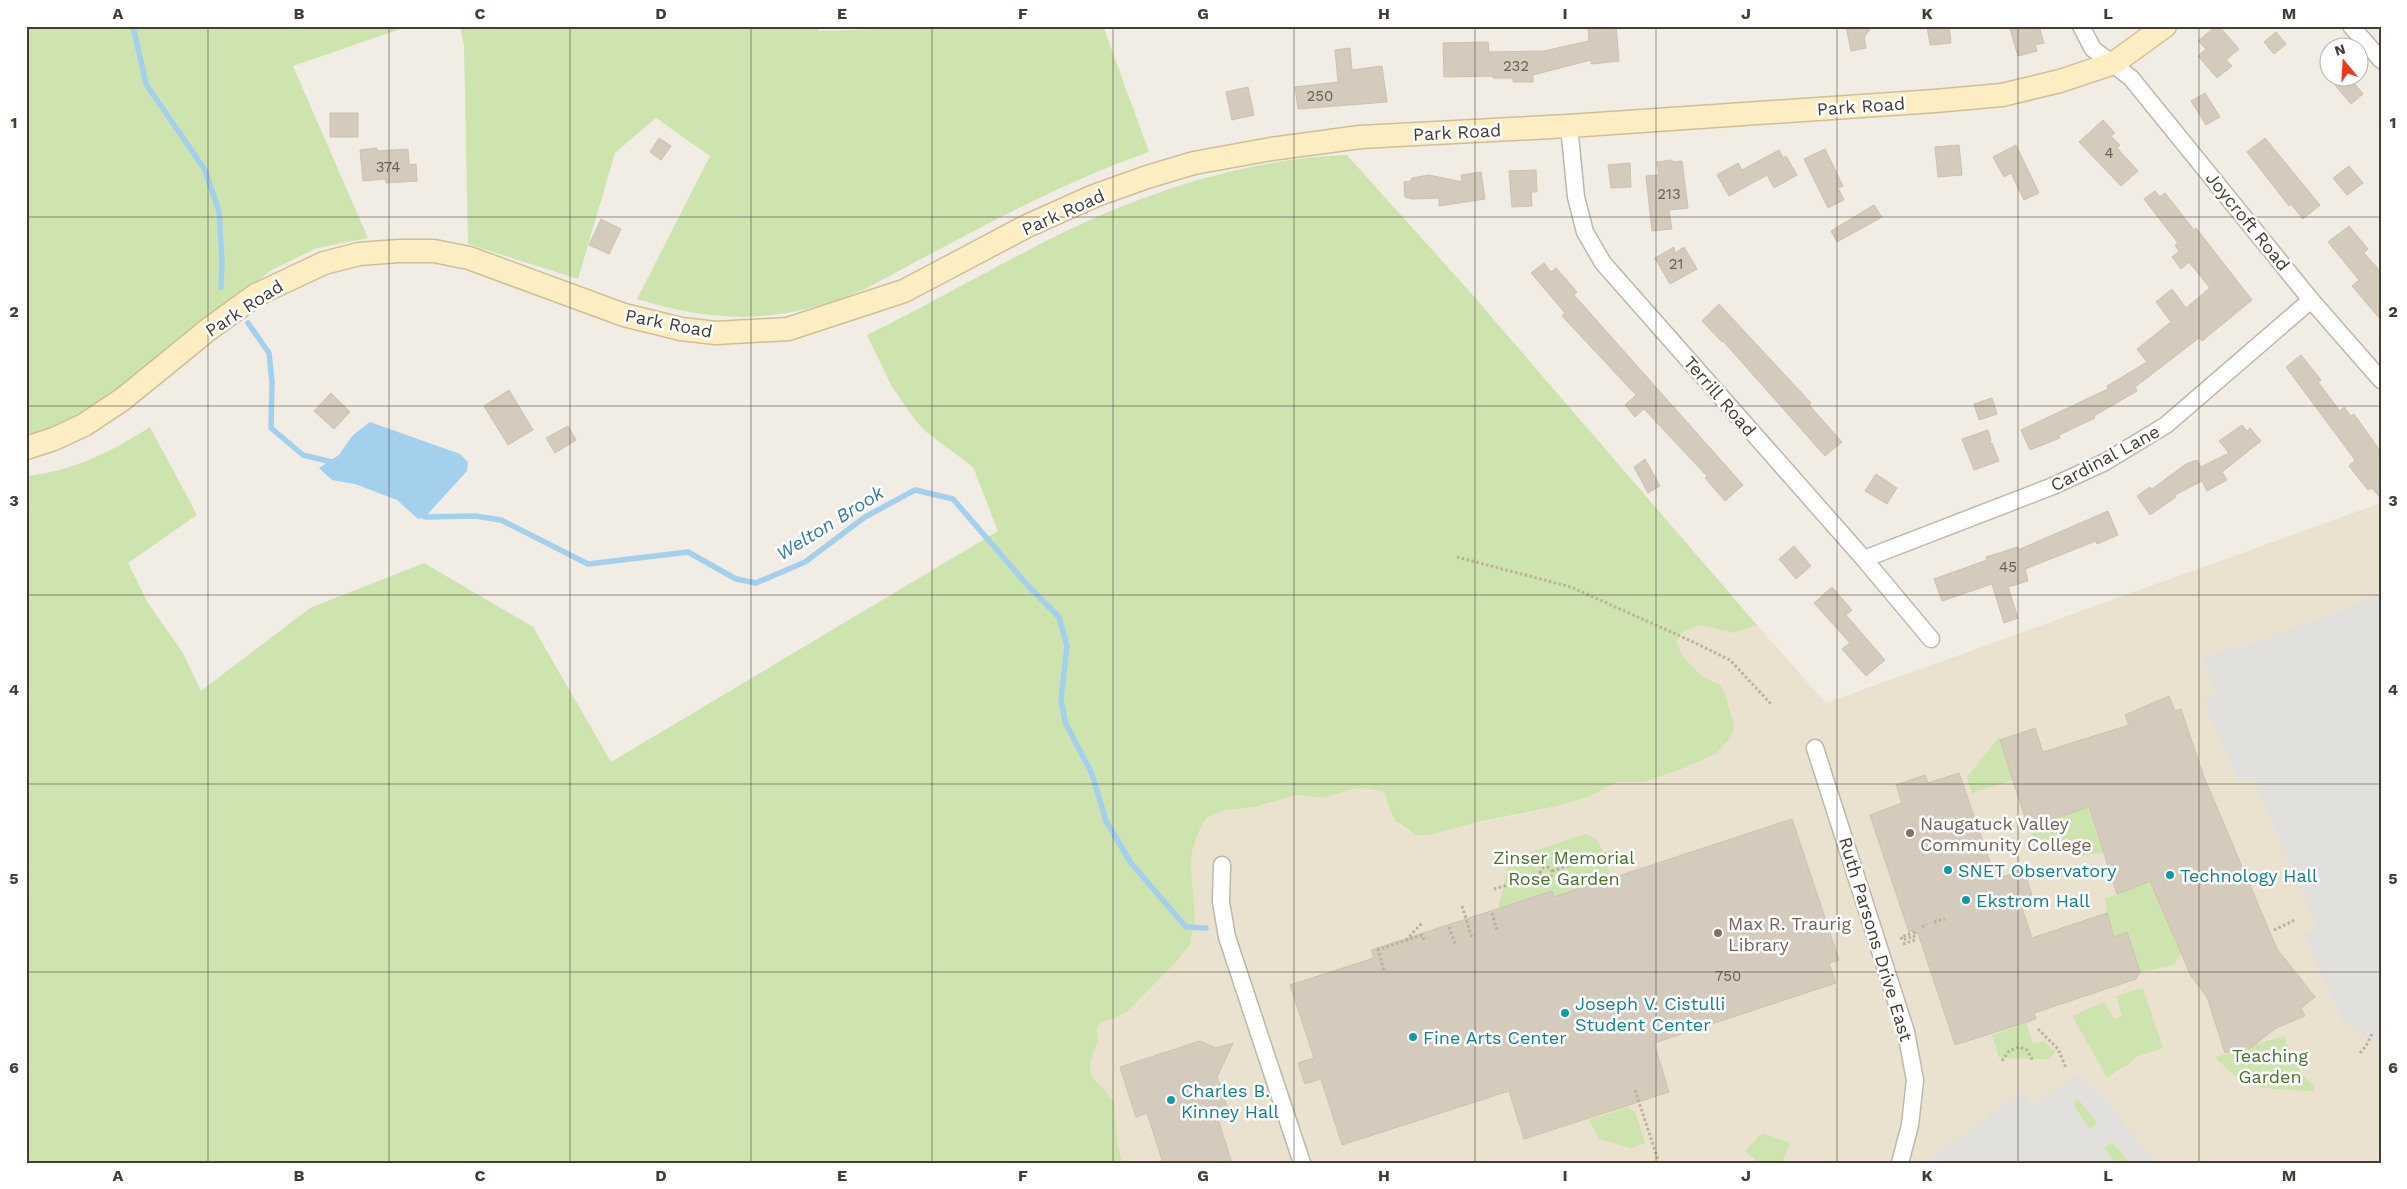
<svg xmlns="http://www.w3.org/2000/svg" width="2407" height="1189" viewBox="0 0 2407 1189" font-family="'Work Sans',sans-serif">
	<rect width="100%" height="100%" fill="#f1ede4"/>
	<path fill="#eae2ce" d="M2381 503V1163H1123L1118 1148 1114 1101 1093 1078 1090 1072 1091 1060 1098 1035 1097 1029 1100 1023 1118 1017 1129 1010 1179 959 1190 944 1195 920 1191 866 1192 852 1200 828 1212 814 1224 810 1261 806 1298 795 1323 798 1353 789 1366 788 1384 792 1392 815 1400 825 1416 835 1547 809 1588 797 1617 782 1658 777 1680 770 1717 753 1726 744 1734 727 1724 691 1717 683 1702 676 1681 654 1677 646 1679 634 1693 626 1700 625 1734 633 1757 625 1826 703Z"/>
	<path fill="#cde4ae" d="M26 26H409L293 66 368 238 317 248 270 271 86 417 40 432 26 434Z
		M460 26H818L819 31 968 26H1103L1149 152C1049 187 958 240 865 289 786 323 720 325 637 299L710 156 656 118 615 153 578 279 468 244 464 46Z
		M1347 155 1470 292 1757 625 1734 633 1700 625 1679 634 1677 643 1681 654 1702 676 1720 685 1724 691 1733 721 1734 730 1730 739 1717 753 1680 770 1658 777 1643 782H1617L1588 797 1553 807 1478 822 1428 835H1416L1396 821 1392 815 1384 792 1366 788 1353 789 1323 798 1298 795 1255 807 1224 810 1207 818 1200 828 1192 852 1191 866 1195 920 1190 944 1179 959 1129 1010 1118 1017 1100 1023 1097 1029 1098 1041 1091 1060 1090 1072 1093 1078 1114 1101 1118 1148 1123 1163H26V476C71 472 113 451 150 427L197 515 128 563 148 603 183 653 201 691 310 608 424 563 533 627 611 762 998 531 973 467 925 431 916 421 892 387 867 335C928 305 987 271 1048 240 1141 193 1243 159 1347 155Z
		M1999 737 2013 780 1972 793 1967 777Z
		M2088 807 2103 853 2071 857 2069 849 2064 851 2061 842 2039 849 2028 827Z
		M1585 834C1604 838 1606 863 1611 878L1554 897 1552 891 1498 908 1510 859Z
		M2150 881 2181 954 2174 965 2140 972 2127 933 2114 937 2107 913 2105 899Z
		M2143 988 2163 1048 2136 1057 2129 1064 2107 1077 2072 1016 2104 1002 2114 1019 2122 1016 2116 996Z
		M2026 1023 2033 1044 2044 1041 2056 1052 2049 1059 1999 1058 1992 1035Z
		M2284 1036C2291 1055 2298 1073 2314 1086V1091C2270 1089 2247 1093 2215 1057Z
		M2076 1100H2079L2098 1123 2092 1129 2089 1128 2073 1105Z
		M1628 1107 1635 1112 1645 1143 1631 1148 1599 1139 1589 1120Z
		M1762 1133 1790 1143 1782 1163H1759L1745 1151Z
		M2109 1142H2113L2130 1163H2115L2104 1148Z"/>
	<path fill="#e2e0dc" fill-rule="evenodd" d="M2381 595V1046L2343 1023 2304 934 2314 930 2317 926 2254 780 2249 779 2239 783 2203 700 2216 694 2202 658 2272 637Z
		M2076 1075 2102 1095 2155 1163H2130L2112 1142 2104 1148 2115 1163 1927 1161 2022 1093 2030 1103 2034 1105ZM2076 1100H2079L2097 1122V1126L2092 1129 2089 1128 2073 1105Z"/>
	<path fill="#a2d0ed" d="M370 422 460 454 468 462 467 471 425 517 418 519 397 500 355 484 332 480 319 468 339 455 352 436Z"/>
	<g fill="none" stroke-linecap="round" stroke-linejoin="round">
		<path stroke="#a2d0ed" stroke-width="5.5" d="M133 26 146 84 205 170 219 211 222 262 221 287
			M248 323 269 353 272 382 271 428 303 455 336 463
			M422 511 425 517 475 516 501 520 588 564 688 552 736 579 756 583 805 562 865 517 915 490 953 499 1029 587 1059 617 1067 646 1061 699 1065 722 1092 774 1106 821 1131 863 1186 927 1206 928"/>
	</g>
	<path fill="#d5cbbd" stroke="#cdc0ae" d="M1588 26H1616L1619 61 1591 64V60L1533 75V82H1513V78H1493V76L1444 77 1443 43 1488 42 1489 52 1544 51 1589 41Z
		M1846 26H1872L1864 38 1866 48 1851 51Z
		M1927 26H1949L1951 43 1930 45Z
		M2019 26H2039L2044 43 2035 45 2037 51 2018 56 2010 29Z
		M2216 26H2219L2239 49 2226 60 2232 66 2217 78 2198 56 2206 49 2198 41Z
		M2276 32 2286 44 2274 54 2264 42Z
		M1350 48 1352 70 1382 66 1387 102 1298 109 1295 87 1338 82 1335 50Z
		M2329 78H2350L2363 94 2351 104Z
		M1248 87 1254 115 1232 120 1226 92Z
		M2205 93 2220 117 2206 125 2191 101Z
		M330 113H358V137H330Z
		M2103 120 2115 133 2111 136 2120 145 2117 148 2138 171 2121 186 2079 142Z
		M659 138 671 146 661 160 650 152Z
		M2265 138 2320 205 2303 219 2291 204 2289 206 2247 152Z
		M1959 145 1962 175 1938 177 1935 147Z
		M2016 145 2039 193 2024 200 2011 173 2004 177 1993 157Z
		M377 148V151L408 149 409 165 416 164 417 181 386 183 385 179 363 181 360 150Z
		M1825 149 1843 186 1838 188 1844 200 1828 208 1804 159Z
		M1779 150 1783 158 1786 156 1797 175 1774 188 1767 175 1729 196 1717 175 1738 163 1742 170Z
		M1672 160 1673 162 1682 161 1688 208 1669 210 1672 229 1652 231 1646 176 1659 175 1657 162Z
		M1630 163 1631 187 1611 188 1608 165Z
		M2349 166 2363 183 2347 195 2333 178Z
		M1536 170 1537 192H1531L1532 206 1512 207 1509 171Z
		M1481 172 1485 199 1439 206V198L1413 199 1405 197 1404 182 1411 181 1412 178 1429 175 1462 182 1461 175Z
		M2155 191 2160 197 2165 193 2194 230 2196 228 2252 300 2202 341 2199 338 2135 387 2137 391 2094 416 2095 418 2059 435 2060 438 2030 450 2021 430 2108 389 2107 386 2147 362 2137 349 2171 322 2156 302 2172 289 2186 308 2210 288 2189 262 2181 269 2172 257 2179 251 2175 245 2178 243 2144 199Z
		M1874 205 1882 217 1837 242 1831 231Z
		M601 219 621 229 609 254 589 245Z
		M2349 226 2368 249 2364 253 2381 272V320L2352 286 2359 280 2328 242Z
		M1674 247 1675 253 1684 247 1697 269 1670 284 1655 258Z
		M1544 263 1551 272 1556 268 1577 292 1574 295 1743 485 1725 501 1705 478 1707 476 1644 409 1635 417 1625 405 1636 395 1562 316 1565 313 1531 273Z
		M1719 304 1811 403 1809 405 1842 442 1825 456 1723 341 1722 342 1702 321Z
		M2301 355 2321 380 2318 382 2340 411 2344 407 2351 416 2354 414 2381 452V499L2372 488 2368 490 2349 466 2355 460 2286 367Z
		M509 390 533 430 508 445 484 406Z
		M331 393 350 412 334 429 314 411Z
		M1992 398 1997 414 1979 420 1974 404Z
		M2242 425 2247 431 2250 428 2261 441 2222 472 2227 480 2207 491 2202 481 2175 495 2176 497 2150 515 2137 496 2150 487 2152 489 2186 464 2197 460 2201 467 2229 453 2219 441Z
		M568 426 576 440 555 453 546 438Z
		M1988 430 1991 440 1989 444 1992 443 1999 461 1974 470 1962 439Z
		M1645 459 1660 486 1648 493 1634 467Z
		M1876 474 1897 488 1887 504 1865 491Z
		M2108 511 2118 535 2097 544 2096 541 2025 569 2028 581 2008 587 2018 618 2004 623 1992 584 1942 601 1934 579 1987 560 1986 557 2018 547V550Z
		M1794 546 1811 566 1796 579 1779 559Z
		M1832 587 1852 610 1846 615 1885 660 1866 676 1842 649 1850 643 1814 603Z
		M2169 696 2175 711 2181 709 2204 777 2277 949 2315 997 2301 1008 2305 1016 2276 1028 2249 1049 2246 1046 2225 1053 2207 997 2191 976 2150 881 2117 894 2089 807 2028 827 2000 740 2035 728 2043 752 2129 725 2125 715Z
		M1959 773 1996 879 2024 870 2032 895 2019 899 2032 938 2107 913 2114 937 2127 932 2140 972 2136 979 2034 1013 2036 1019 1955 1045 1918 933 1915 934 1914 930 1909 932 1870 815 1902 803 1896 785 1925 775 1928 783Z
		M1792 819 1839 960 1829 963 1836 983 1654 1043 1669 1092 1524 1139 1509 1091 1342 1145 1321 1079 1305 1084 1298 1063 1314 1058 1290 985 1374 958 1371 950 1552 891 1554 897Z
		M1200 1041 1216 1048 1233 1043 1217 1077 1228 1109 1216 1113 1232 1163H1163L1147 1113 1136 1117 1120 1067Z"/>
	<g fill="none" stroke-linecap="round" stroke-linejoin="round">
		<g stroke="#bfb7aa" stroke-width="19">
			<path id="minor" d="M2081 26 2093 49 2131 78 2311 300 2381 380
				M2351 26 2381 60
				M1569 126 1576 197 1585 232 1603 263 1864 559 1931 639
				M1864 559 2053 486 2105 462 2166 425 2311 300
				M1815 748 1906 1032 1915 1080 1910 1125 1900 1163
				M1222 865 1221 902 1227 937 1302 1163"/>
		</g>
		<g stroke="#d0bf96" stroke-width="25">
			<path id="secondary" d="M26 448 54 439 84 425 123 399 209 329 256 295 324 263 359 254 399 251H434L469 258 624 315 681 329 716 333 788 329 904 291 1027 226 1094 196 1147 177 1194 163 1271 149 1360 137 1569 126 1935 101 2002 95 2060 81 2114 63 2165 26"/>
		</g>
		<path stroke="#bdb099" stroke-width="3" stroke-dasharray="2.5 2.5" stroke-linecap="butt" d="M1457 557 1571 587 1689 640 1730 660 1771 704
			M1540 873a6 6 0 1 1 12 0a6 6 0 1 1-12 0Z
			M1552 871 1608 853
			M1494 889 1540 875
			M1462 906 1472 938
			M1492 913 1497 930
			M1934 922 1945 919
			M1449 927 1455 944
			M1922 927 1927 924
			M2274 930 2295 920
			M1406 940 1422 923
			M1903 944 1915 940 1914 936 1902 940 1901 937 1915 932
			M1384 970 1378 950 1422 935 1424 940
			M2038 1029 2058 1049 2066 1068
			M2360 1053 2366 1046 2373 1032
			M2002 1061 2009 1051 2019 1047 2027 1050 2033 1061
			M1635 1090 1659 1163"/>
		<use href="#minor" stroke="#fff" stroke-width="16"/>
		<use href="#secondary" stroke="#fcedc3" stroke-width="22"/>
	</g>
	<path fill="none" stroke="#433d34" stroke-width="1" stroke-opacity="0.55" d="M208 26V1163M389 26V1163M570 26V1163M751 26V1163M932 26V1163M1113 26V1163M1294 26V1163M1475 26V1163M1656 26V1163M1837 26V1163M2018 26V1163M2199 26V1163M26 217H2381M26 406H2381M26 595H2381M26 784H2381M26 972H2381"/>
	<g fill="#8d6e63" stroke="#fff" stroke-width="2">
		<circle cx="1910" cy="833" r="5"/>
		<circle cx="1718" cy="933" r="5"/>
	</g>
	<g fill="#0f9aa8" stroke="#fff" stroke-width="2">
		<circle cx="1948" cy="870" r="5"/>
		<circle cx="2170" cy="875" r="5"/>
		<circle cx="1966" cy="900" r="5"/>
		<circle cx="1565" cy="1013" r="5"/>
		<circle cx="1413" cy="1037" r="5"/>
		<circle cx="1171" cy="1100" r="5"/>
	</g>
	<g text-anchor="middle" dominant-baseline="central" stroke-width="5" stroke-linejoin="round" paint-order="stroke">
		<g font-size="15" fill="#686056">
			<text x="1516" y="66">232</text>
			<text x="1320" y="96">250</text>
			<text x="2109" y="153">4</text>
			<text x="388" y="167">374</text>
			<text x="1669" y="194">213</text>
			<text x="1676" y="264">21</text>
			<text x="2008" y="567">45</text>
			<text x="1728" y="976">750</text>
		</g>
		<g font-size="18" fill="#433d34" stroke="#fff">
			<text transform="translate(1861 106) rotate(-4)">Park Road</text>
			<text transform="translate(1457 132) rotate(-3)">Park Road</text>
			<text transform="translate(1063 212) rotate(-24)">Park Road</text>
			<text transform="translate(2248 221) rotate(51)">Joycroft Road</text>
			<text transform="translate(244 308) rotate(-33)">Park Road</text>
			<text transform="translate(669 323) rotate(11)">Park Road</text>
			<text transform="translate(1720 396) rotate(49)">Terrill Road</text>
			<text transform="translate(2105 458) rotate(-28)">Cardinal Lane</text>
			<text transform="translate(1876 939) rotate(73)">Ruth Parsons Drive East</text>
		</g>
		<g font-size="18" fill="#785e54" stroke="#fff" text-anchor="start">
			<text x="1920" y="823">Naugatuck Valley<tspan x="1920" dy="21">Community College</tspan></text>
			<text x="1728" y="923">Max R. Traurig<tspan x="1728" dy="21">Library</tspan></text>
		</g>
		<g font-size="18" fill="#47722a" stroke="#fff">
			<text x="1564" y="857">Zinser Memorial<tspan x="1564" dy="21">Rose Garden</tspan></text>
			<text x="2270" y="1055">Teaching<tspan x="2270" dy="21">Garden</tspan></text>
		</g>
		<g font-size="18" fill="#0d838f" stroke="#fff" text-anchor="start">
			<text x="1958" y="870">SNET Observatory</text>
			<text x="2180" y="875">Technology Hall</text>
			<text x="1976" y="900">Ekstrom Hall</text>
			<text x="1575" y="1003">Joseph V. Cistulli<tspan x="1575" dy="21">Student Center</tspan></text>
			<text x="1423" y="1037">Fine Arts Center</text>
			<text x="1181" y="1090">Charles B.<tspan x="1181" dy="21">Kinney Hall</tspan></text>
		</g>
		<g font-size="19" font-style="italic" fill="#327aaa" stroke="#fff">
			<text transform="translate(830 523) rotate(-32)">Welton Brook</text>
		</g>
	</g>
	<rect width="2407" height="1189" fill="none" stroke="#ffffff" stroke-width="55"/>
	<g transform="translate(2344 62) rotate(342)"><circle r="24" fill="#ffffff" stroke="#b4b1ae"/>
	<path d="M0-4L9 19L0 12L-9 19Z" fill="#f1371b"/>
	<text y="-8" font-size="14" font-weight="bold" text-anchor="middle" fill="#433d34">N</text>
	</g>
	<rect x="28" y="28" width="2352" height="1134" fill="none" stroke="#433d34" stroke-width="2"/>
	<g font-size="16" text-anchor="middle" font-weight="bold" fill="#433d34">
		<text x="118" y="19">A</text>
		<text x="299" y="19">B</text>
		<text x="480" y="19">C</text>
		<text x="661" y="19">D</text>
		<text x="842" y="19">E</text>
		<text x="1023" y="19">F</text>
		<text x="1203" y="19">G</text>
		<text x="1384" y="19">H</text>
		<text x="1565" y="19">I</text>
		<text x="1746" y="19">J</text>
		<text x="1927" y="19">K</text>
		<text x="2108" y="19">L</text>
		<text x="2289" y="19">M</text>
		<text x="14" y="128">1</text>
		<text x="2393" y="128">1</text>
		<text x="14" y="317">2</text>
		<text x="2393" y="317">2</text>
		<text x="14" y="506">3</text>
		<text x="2393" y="506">3</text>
		<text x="14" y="695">4</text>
		<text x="2393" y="695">4</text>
		<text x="14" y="884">5</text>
		<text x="2393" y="884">5</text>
		<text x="14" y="1073">6</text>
		<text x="2393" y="1073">6</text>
		<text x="118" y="1181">A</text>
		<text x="299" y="1181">B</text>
		<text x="480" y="1181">C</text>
		<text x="661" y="1181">D</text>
		<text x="842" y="1181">E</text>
		<text x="1023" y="1181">F</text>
		<text x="1203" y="1181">G</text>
		<text x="1384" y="1181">H</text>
		<text x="1565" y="1181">I</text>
		<text x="1746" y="1181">J</text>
		<text x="1927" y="1181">K</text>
		<text x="2108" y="1181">L</text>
		<text x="2289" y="1181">M</text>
	</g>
</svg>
